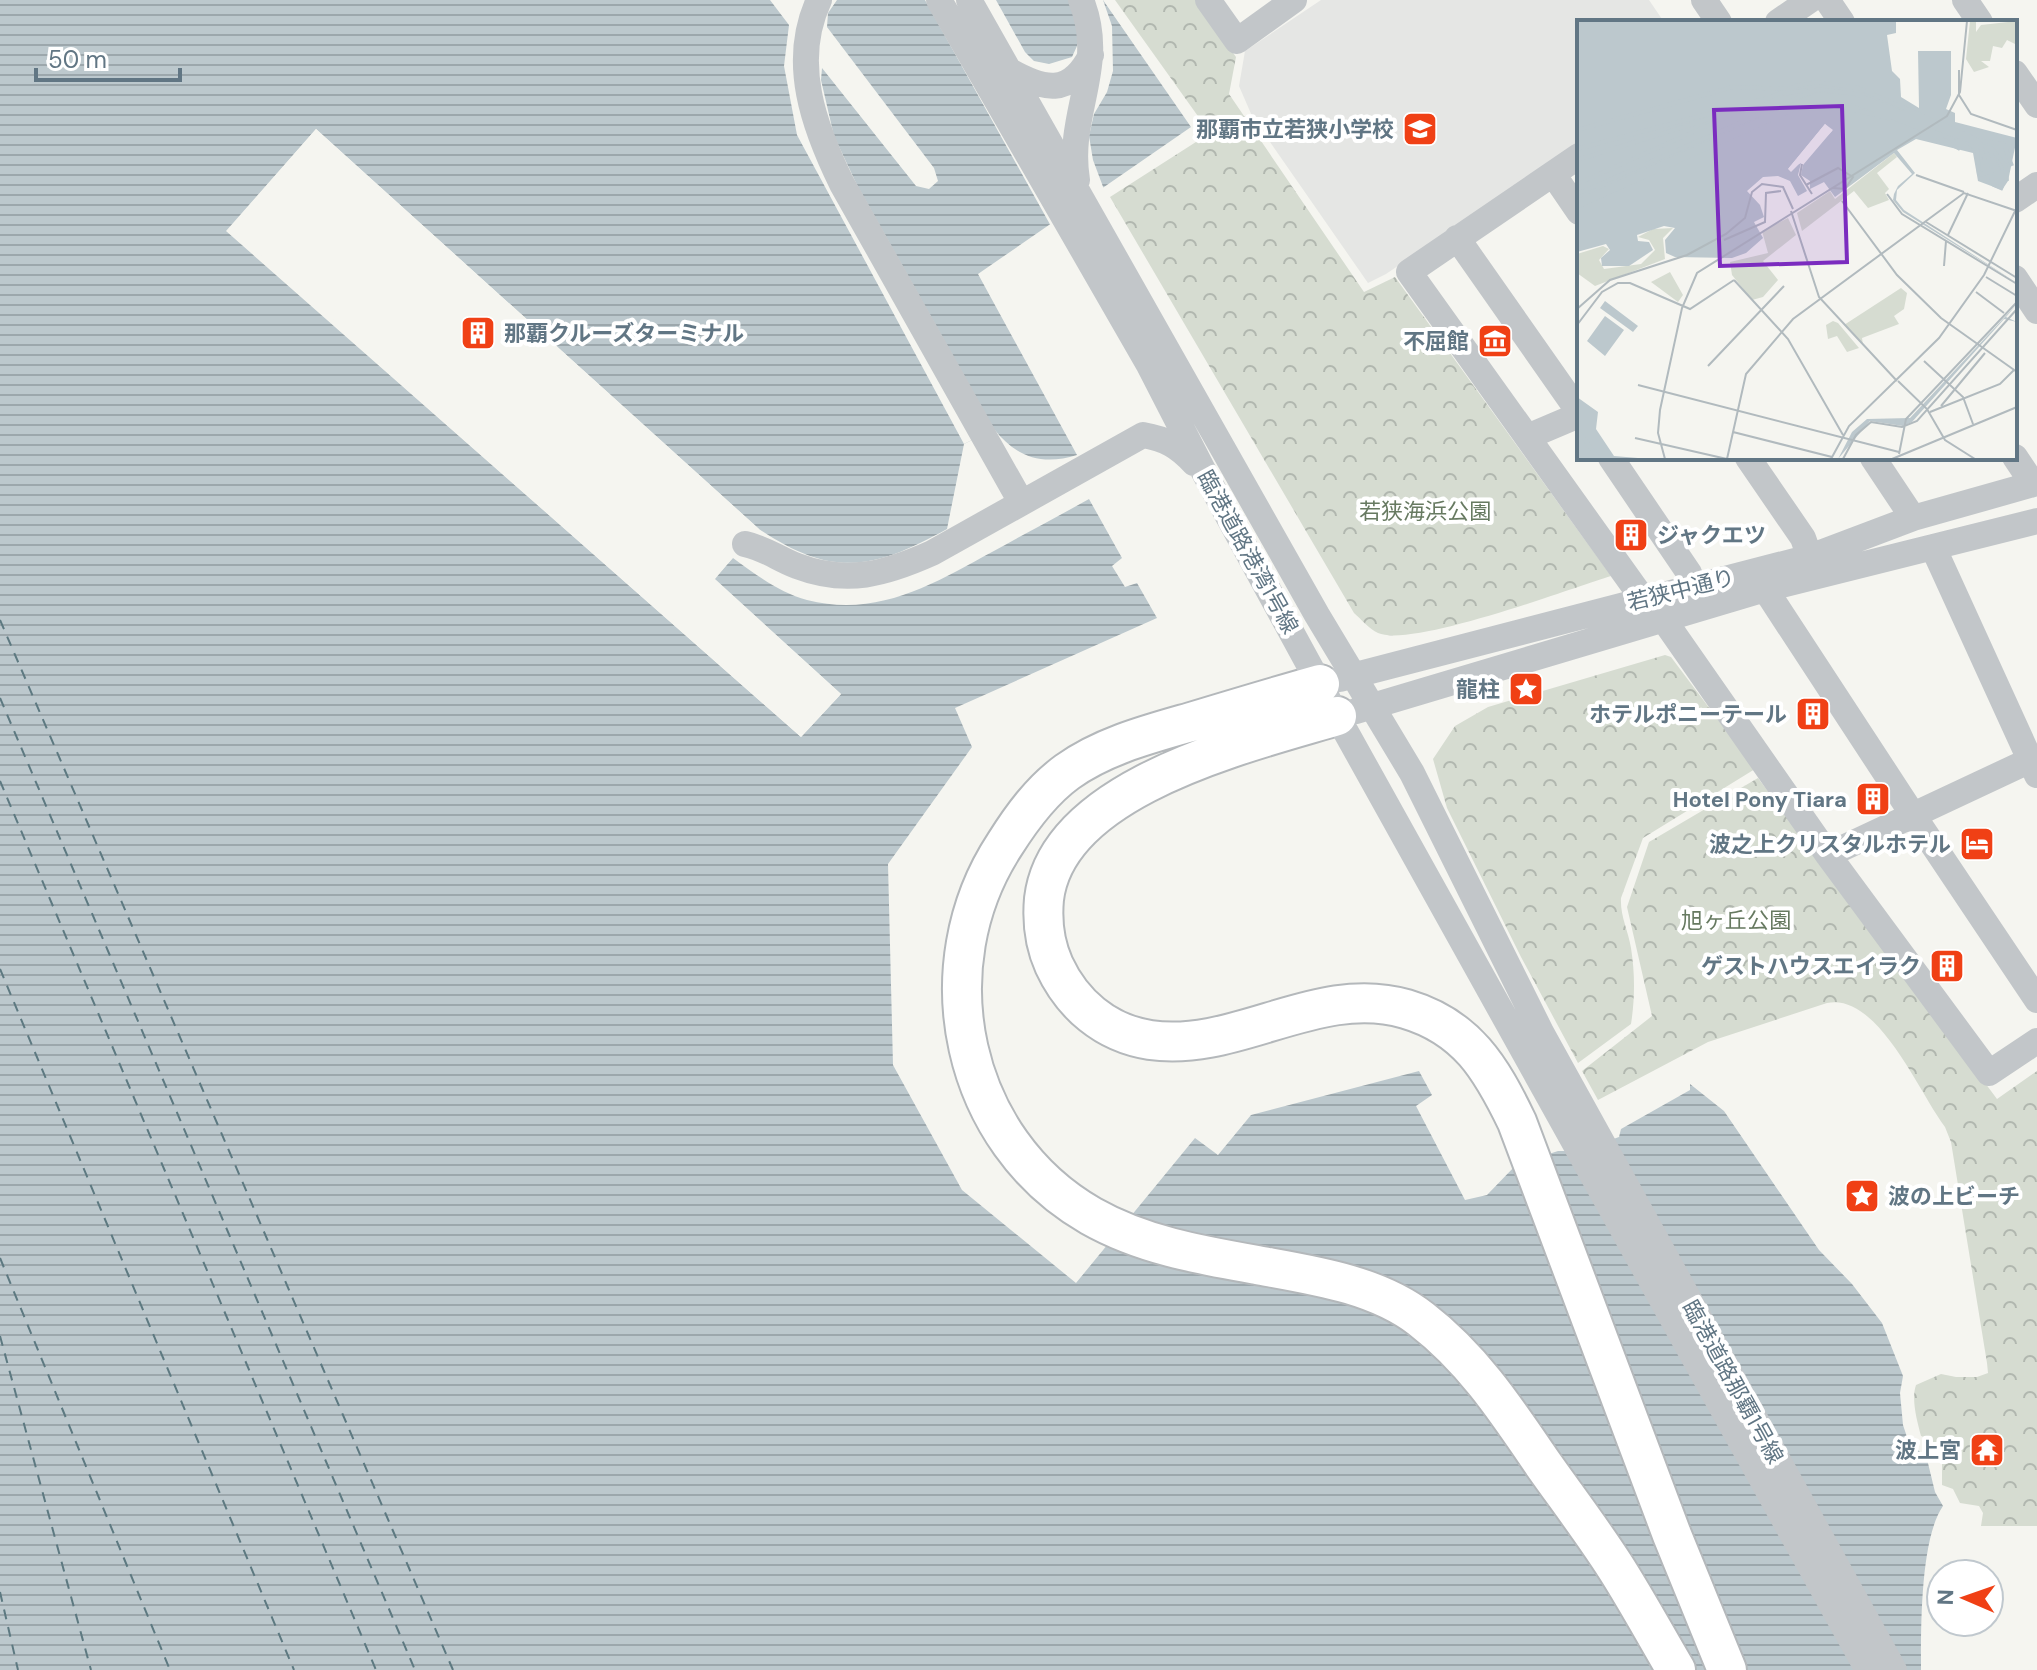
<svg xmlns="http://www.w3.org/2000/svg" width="2037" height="1670" viewBox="0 0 2037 1670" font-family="'DM Sans','Noto Sans JP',sans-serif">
	<defs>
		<pattern id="forest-crowns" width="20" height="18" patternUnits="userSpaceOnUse" patternTransform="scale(2)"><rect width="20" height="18" fill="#d6dcd1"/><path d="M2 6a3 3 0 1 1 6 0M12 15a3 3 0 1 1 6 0" fill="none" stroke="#b1b7af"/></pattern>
		<pattern id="water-rules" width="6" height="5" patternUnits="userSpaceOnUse" patternTransform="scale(2)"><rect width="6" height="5" fill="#bcc8cd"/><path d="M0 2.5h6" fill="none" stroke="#9ca7ac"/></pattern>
	</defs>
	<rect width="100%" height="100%" fill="#f5f5f0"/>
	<path fill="#e5e6e4" d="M1321 0H1649L1664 22H1579V143L1386 274 1368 283 1252 116 1239 86 1245 51Z"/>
	<path fill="url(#forest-crowns)" d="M1115 0H1196L1236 57 1229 94 1364 292 1395 277 1611 576C1569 589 1412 648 1378 633 1369 629 1361 619 1354 613L1110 197 1210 133Z
		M1665 655 1671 657 1755 769 1643 838 1621 898C1620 916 1628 930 1631 948 1635 973 1635 999 1631 1024L1578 1063 1521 957 1447 808 1433 759 1455 726 1488 707Z
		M1758 778 1997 1099 2037 1071V1526H1981L1983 1513 1979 1506 1960 1503 1953 1489 1942 1485V1459L1932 1440 1921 1436C1917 1421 1911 1399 1916 1385L1941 1374 1956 1377H1977L1988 1373 1987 1363 1951 1142 1945 1127C1918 1091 1878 993 1827 1003L1708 1042 1598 1100 1582 1071 1652 1016 1627 907 1649 842Z"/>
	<path fill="url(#water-rules)" d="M0 0H1103L1191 127 978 274 1077 455C1042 466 1016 457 994 429L964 444 947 529C873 570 832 578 759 529L316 129 227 231 801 737 841 694 714 579 733 558C755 574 780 593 807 600 878 618 933 584 992 552 1024 534 1057 517 1089 499L1122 558 1112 566 1125 587 1137 583 1157 618 955 708 972 747 888 864 893 1065 962 1190 1076 1283 1195 1138 1218 1155 1251 1115 1419 1071 1432 1095 1416 1106 1465 1200 1487 1195 1516 1165 1558 1151H1579L1619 1137 1621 1129 1690 1090V1084L1724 1111 1819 1250 1852 1284 1882 1323 1903 1376 1900 1393 1903 1425 1908 1440 1927 1459 1935 1492 1943 1506C1920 1539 1921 1629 1921 1670H0Z"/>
	<path fill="#f5f5f0" d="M770 0H837L828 13 827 27 934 168 938 181 929 189 916 186 822 68 821 80 834 136 857 185 994 429 964 444 797 135 784 66 789 25Z
		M925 0H996L1025 52 1034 61 1049 64 1072 57 1077 46 1079 31 1069 0H1103L1112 26 1113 71 1107 92 1094 114 1089 136 1093 160 1105 192 1052 228Z
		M316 129 759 529 756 532 316 135 232 230 801 732 835 694 711 581V576L730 555H735L715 579 841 694 801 737 226 231Z"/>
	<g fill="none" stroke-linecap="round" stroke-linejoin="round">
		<path stroke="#5d7981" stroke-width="2" stroke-dasharray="10 8" stroke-linecap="butt" d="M0 620 453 1670
			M0 698 415 1670
			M0 781 376 1670
			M0 969 294 1670
			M0 1258 170 1670
			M0 1336 91 1670
			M0 1592 18 1670"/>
		<g stroke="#b4b8bb" stroke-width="42">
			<path id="highway" d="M1320 684C1277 696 1234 709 1191 722 1149 734 1103 746 1067 772 1041 791 1022 817 1005 844 924 967 960 1141 1091 1216 1142 1245 1200 1255 1257 1265 1312 1275 1376 1284 1421 1319 1473 1359 1507 1411 1543 1464 1567 1498 1593 1532 1616 1568 1637 1601 1656 1636 1676 1670
				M1337 716C1247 743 1057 787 1044 899 1042 921 1045 945 1054 965 1072 1004 1105 1033 1150 1040 1237 1053 1318 983 1406 1009 1467 1027 1491 1068 1517 1122L1672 1535 1727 1670"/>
		</g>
		<path stroke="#c2c6c9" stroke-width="26" d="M819 0C790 62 814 127 842 184L1021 502
			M939 0 1149 365 1205 474 1337 716 1868 1670
			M969 0 1317 615 1412 773 1541 1032 1894 1670
			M1208 0 1237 41 1294 0
			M1704 0 1719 22
			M1827 0 1842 22
			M1965 0 1980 22
			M1778 22 1810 0
			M1008 70C1043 90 1070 97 1091 55
			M2015 73 2037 105
			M1579 156 1409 272 1643 599
			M1553 174 1579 212
			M1077 180C1066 113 1108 67 1081 0
			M2015 200 2037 185
			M1457 238 1579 412
			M2015 278 2037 311
			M1527 437 1579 415
			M2015 457 2033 484
			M1611 458 1689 573 1695 587
			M1748 458 1803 538 1815 572
			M1873 458 1913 518
			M745 544C767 549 778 559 797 566 847 585 885 574 932 553L1143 435C1166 439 1178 446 1194 463
			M1933 547 2037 775
			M1765 589 1913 815 2037 1000
			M1664 620 1828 855 1989 1073 2037 1041
			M1340 679 1810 557 1913 518 2037 483
			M1356 711 1765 589 2037 521
			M1828 855 2037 757"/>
		<use href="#highway" stroke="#fff" stroke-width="38"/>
	</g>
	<defs>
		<g id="school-square" transform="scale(1.8)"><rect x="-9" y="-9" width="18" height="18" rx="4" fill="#f04015" stroke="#fff"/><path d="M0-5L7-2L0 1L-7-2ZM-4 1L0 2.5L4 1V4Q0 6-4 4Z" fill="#fff"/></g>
		<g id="building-square" transform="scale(1.8)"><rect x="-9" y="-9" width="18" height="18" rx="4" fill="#f04015" stroke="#fff"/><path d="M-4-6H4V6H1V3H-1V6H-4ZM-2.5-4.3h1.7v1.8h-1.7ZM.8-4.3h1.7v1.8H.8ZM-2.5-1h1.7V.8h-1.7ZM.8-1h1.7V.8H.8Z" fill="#fff"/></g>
		<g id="museum-square" transform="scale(1.8)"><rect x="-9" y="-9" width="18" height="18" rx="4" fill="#f04015" stroke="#fff"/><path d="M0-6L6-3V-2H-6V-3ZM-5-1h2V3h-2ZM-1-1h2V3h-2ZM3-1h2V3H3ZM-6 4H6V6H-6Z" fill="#fff"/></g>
		<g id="sight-square" transform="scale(1.8)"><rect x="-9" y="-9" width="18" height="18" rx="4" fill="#f04015" stroke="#fff"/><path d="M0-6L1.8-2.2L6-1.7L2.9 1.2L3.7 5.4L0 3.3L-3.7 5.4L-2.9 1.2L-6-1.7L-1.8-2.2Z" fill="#fff"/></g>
		<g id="hotel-square" transform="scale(1.8)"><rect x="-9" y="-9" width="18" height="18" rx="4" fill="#f04015" stroke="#fff"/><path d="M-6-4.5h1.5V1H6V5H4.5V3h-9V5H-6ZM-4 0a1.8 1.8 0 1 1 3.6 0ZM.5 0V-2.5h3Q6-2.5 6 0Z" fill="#fff"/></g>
		<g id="temple-square" transform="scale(1.8)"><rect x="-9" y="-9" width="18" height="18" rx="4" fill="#f04015" stroke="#fff"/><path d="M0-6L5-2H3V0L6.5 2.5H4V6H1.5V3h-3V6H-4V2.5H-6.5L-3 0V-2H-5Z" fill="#fff"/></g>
	</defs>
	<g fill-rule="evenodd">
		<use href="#school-square" x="1420" y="129"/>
		<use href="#building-square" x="478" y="333"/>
		<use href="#museum-square" x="1495" y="341"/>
		<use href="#building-square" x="1631" y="535"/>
		<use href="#sight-square" x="1526" y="689"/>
		<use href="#building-square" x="1813" y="714"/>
		<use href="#building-square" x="1873" y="799"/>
		<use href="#hotel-square" x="1977" y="844"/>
		<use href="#building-square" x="1947" y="966"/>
		<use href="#sight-square" x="1862" y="1196"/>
		<use href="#temple-square" x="1987" y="1450"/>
	</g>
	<g text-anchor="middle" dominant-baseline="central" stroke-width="8" stroke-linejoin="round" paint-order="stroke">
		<g font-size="22" font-weight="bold" fill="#617684" stroke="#fff" text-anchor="end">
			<text x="1394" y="129">那覇市立若狭小学校</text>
			<text x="504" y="333" text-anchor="start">那覇クルーズターミナル</text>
			<text x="1469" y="341">不屈館</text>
			<text x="1657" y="535" text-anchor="start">ジャクエツ</text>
			<text x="1500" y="689">龍柱</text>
			<text x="1787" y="714">ホテルポニーテール</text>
			<text x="1847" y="799">Hotel Pony Tiara</text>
			<text x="1951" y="844">波之上クリスタルホテル</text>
			<text x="1921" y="966">ゲストハウスエイラク</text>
			<text x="1888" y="1196" text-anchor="start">波の上ビーチ</text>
			<text x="1961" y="1450">波上宮</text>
		</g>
		<g font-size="22" fill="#677a61" stroke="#fff">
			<text x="1425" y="511">若狭海浜公園</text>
			<text x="1736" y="920">旭ヶ丘公園</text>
		</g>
		<g font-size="22" fill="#617684" stroke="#fff">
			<text transform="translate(1248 552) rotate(61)">臨港道路港湾1号線</text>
			<text transform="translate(1681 590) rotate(-14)">若狭中通り</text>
			<text transform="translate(1733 1382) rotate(61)">臨港道路那覇1号線</text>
		</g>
	</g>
	<g transform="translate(1577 20)">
		<rect width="440" height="440" fill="#f5f5f0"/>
		<path d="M93 252 106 275 101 282 74 262ZM256 301 261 303 282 328 270 332 260 316 251 319 249 305Z" fill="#d6dcd1"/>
		<path d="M317 133 320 137 300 153 312 169 308 173 312 180 291 188 277 171 225 211 220 193 253 171 258 179ZM211 198 219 215 186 241 201 260 186 277 175 280 155 255 153 242 191 233 185 211ZM96 208 86 218 88 239 18 266 0 253V234L26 226 32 229 22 240 27 249 64 244 78 230 72 220 61 217 76 209ZM324 268 330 273 327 289 317 296 322 304 285 318 286 325 267 305Z" fill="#d6dcd1"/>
		<path d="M393 1H399V12L404 5 440 1V25L430 20 425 28 416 26 413 41H404L412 47 397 52 389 39Z" fill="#d6dcd1"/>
		<path d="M0 1H319V13L310 15 315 51 323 59 324 77 342 88 341 31H374V75L369 89 378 93V102L440 118 431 161 425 170 401 161 396 133 339 119 320 130 338 153 320 170 319 180 327 190 440 263 326 192 316 180 317 174 321 166 335 154 317 133 258 177 247 162 233 169V161L224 155 226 145 255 111 248 104 211 149 224 143 221 155 230 171 221 176 213 161 201 156 186 157 170 171 183 185 187 197 177 202 186 218 169 233 155 238 98 237 89 233 88 220 98 208 87 206 60 215 61 221 72 222 76 230 52 246H25L24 238 33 230 29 224 0 232ZM28 281 61 306 56 312 23 288ZM440 284 429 297 440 302 427 299 335 402 326 406 293 401 261 439 275 412 290 399 333 398ZM28 296 47 310 28 336 10 321ZM0 377 21 392 19 409 37 436 73 439H0Z" fill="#bcc8cd"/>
		<path d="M248 104 256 110 214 152 211 149Z" fill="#f5f5f0"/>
		<path fill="none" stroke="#bcc8cd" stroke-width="4" d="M205 74 231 70M247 79 272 85M240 81 315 99M326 92 358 102M0 110 156 67 210 69M393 124 400 130 402 154M0 129 191 78M0 140 171 87M402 155 421 149 412 130M0 164 219 66 240 62 281 68 401 120 417 165 426 169M0 174 241 69 279 74 388 118 427 124 435 146M0 181 241 74 278 78 415 129 428 145 430 161M0 184 242 76 277 80 375 119 383 129 350 111M0 187 242 78 276 82 344 109M0 409 22 439"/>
		<path fill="none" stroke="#b1babe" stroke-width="2" d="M382 50V75L394 94 440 110M225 144 223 155 235 174M339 155 387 172M229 165 261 148 276 157 268 169 256 168M310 174 325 194 440 264M265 181 320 255 364 298 440 352M214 191 242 277 320 361M349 202 440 258M371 215 391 173M147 220 188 202 189 173 204 171M367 246 369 221M409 257 440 276M157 260 211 319 266 415M399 272 427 293M0 289 33 260 110 235 149 214 168 198 175 172 185 164 206 167 216 189M0 305 25 272 41 263H53L113 289 157 260M347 341 386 377 396 404M131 346 207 266M321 361 350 389 368 420 398 439M61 365 322 432M364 386 408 333M353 392 423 364 437 350M156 412 255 437M58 418 150 439M322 434 329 399 440 282M88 439 81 413 83 390 105 288 120 253 370 96 383 72 390 1M150 439 169 354 216 299 387 173 440 191M254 439 272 406 362 318 407 255 440 187M266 439 279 415 294 402 325 407 340 401 440 289M315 439 440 387"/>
		<path fill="#7b2cbf" fill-opacity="0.15" stroke="#7b2cbf" stroke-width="4" d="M265 86 270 242 143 246 137 90Z"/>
		<rect width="440" height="440" fill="none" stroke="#617684" stroke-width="4"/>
	</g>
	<g transform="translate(1965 1598) rotate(272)"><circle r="38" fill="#ffffff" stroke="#c0c8ce" stroke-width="2"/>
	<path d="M0-6L14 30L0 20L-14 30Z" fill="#f04015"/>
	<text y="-12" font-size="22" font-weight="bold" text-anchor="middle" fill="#617684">N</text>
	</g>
	<path d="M36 68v12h144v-12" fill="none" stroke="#617684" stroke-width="4"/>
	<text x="48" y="68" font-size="24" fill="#617684" stroke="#ffffff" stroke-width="6" paint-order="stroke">50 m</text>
</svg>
